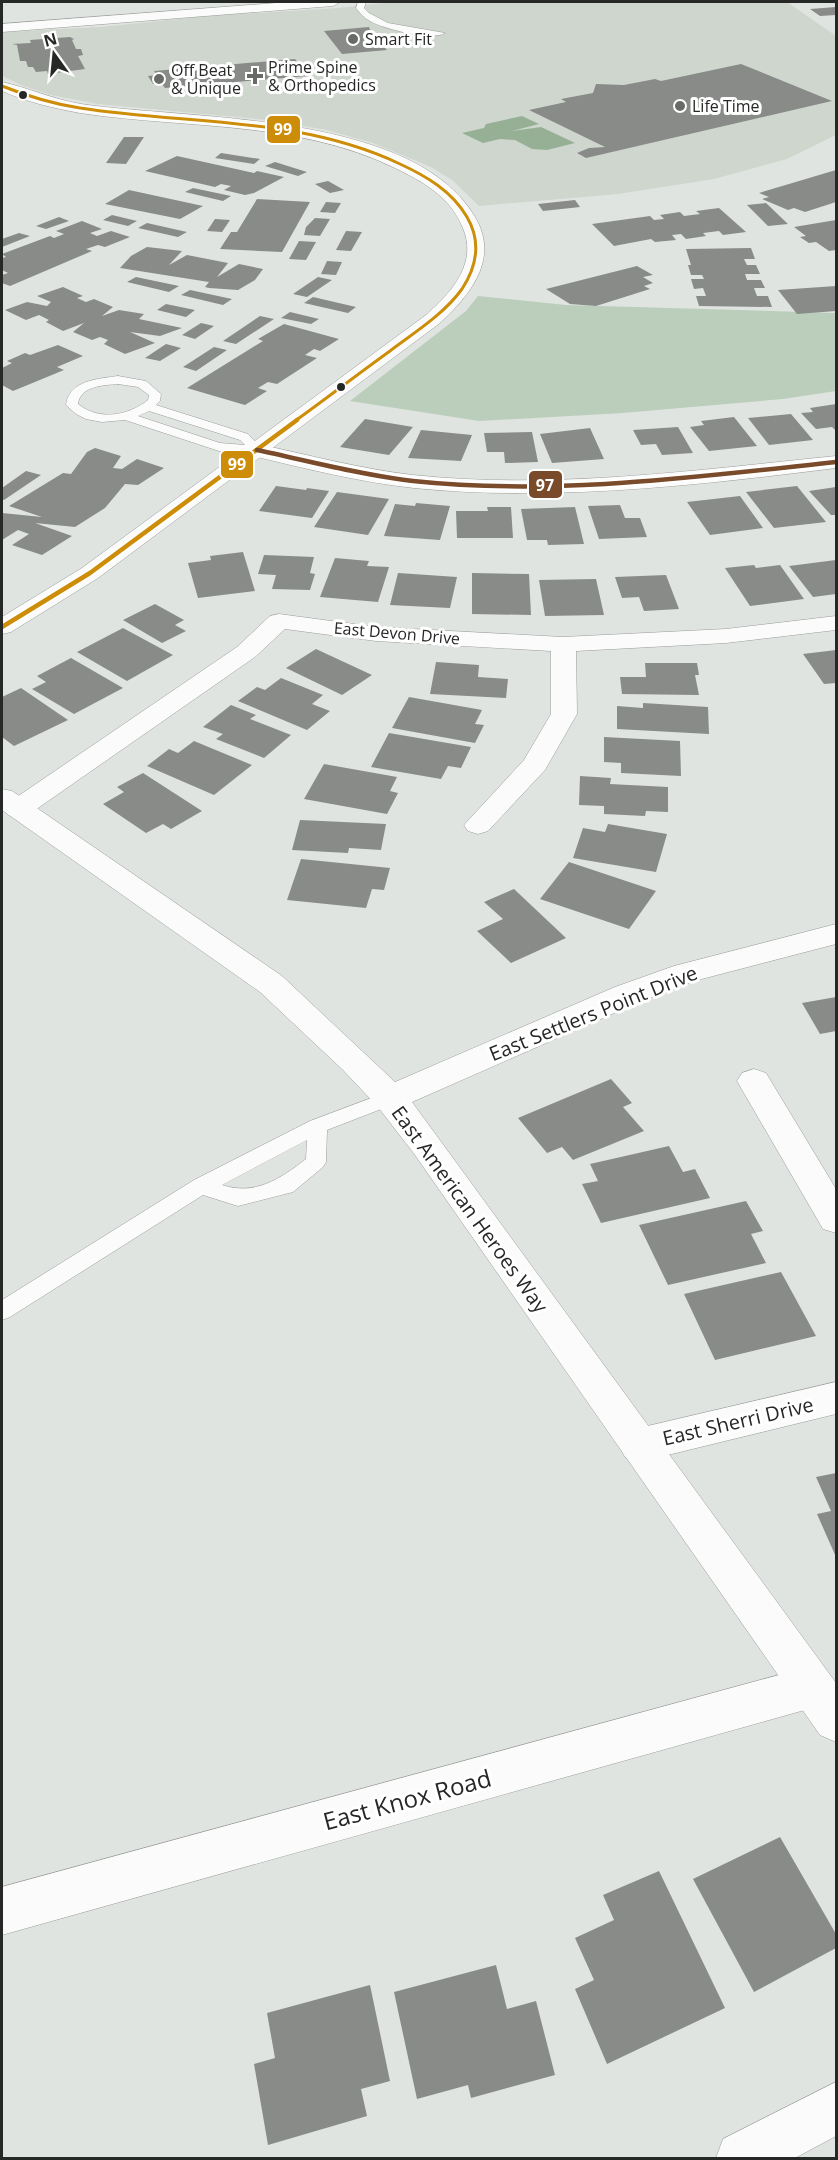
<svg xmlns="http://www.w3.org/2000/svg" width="838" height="2160" viewBox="0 0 838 2160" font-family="'Open Sans',sans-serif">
	<rect width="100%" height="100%" fill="#e0e4e0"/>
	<path fill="#ced6ce" d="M393 2H787L836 36V135L787 159 714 179 618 194 479 206 452 180 431 167 373 143 327 130 268 120 98 104 51 95 21 85 2 76V32L101 27 207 16 338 8Z"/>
	<path fill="#bacebb" d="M478 296 566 305 836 313V391L783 399 623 413 479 421 350 401 466 311Z"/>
	<path fill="#96b096" d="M522 116 539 124 512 131 541 127 575 143 547 150 532 149 515 140 500 139 483 143 462 133 484 128 486 124Z"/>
	<path fill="#888b88" d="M836 7V15L820 16 810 9Z
		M369 27 372 35 387 50 342 54 324 31Z
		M70 37 74 39 72 40 76 49H81L83 55 78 56 85 69 48 74 47 71 36 72 33 67H28L26 61H20L17 45 12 44 31 43 30 40Z
		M295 59 308 76 165 88 162 84H153L148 76 157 75 154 71Z
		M741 64 832 101 586 158 577 153 589 148 605 147 529 110 566 102 561 99 593 93 596 84 624 85 655 79 661 81Z
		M124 137H144L126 164 106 163Z
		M221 153 260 159 254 164 215 158Z
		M177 156 254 173 257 171 284 177 254 193 245 195 224 190 231 186 221 184 215 187 145 171Z
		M275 162 307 172 298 176 265 166Z
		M836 170V202L805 212 794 208 788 210 762 199 769 197 759 193Z
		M328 181 344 190 330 193 315 184Z
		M193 188 231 196 223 201 185 192Z
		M129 190 203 206 180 219 105 204Z
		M257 199 310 202 282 252 220 249 231 232H237Z
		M575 200 580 207 543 211 538 204Z
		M326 202 341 203 335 213 320 212Z
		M766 203 788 224 768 226 747 205Z
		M719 208 746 232 723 235 719 231 703 233 706 236 686 239 681 234 672 235 676 240 655 242 651 239 614 246 592 224 650 216 654 220 664 219 660 215 680 212 684 216 700 214 696 211Z
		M112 215 137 221 128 226 103 220Z
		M59 217 69 221 46 229 36 226Z
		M315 218 330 219 320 236 304 235 306 227Z
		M215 219 230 220 222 232 207 231Z
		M836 220V250L829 251 816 242 809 243 800 237 806 236 794 227Z
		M82 221 102 229 90 233 97 236 111 231 130 237 105 247 98 245 86 249 92 251 10 286 2 283V275L8 273 2 270V258L6 257 2 254 50 236 54 238 64 234 56 231Z
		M147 223 187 232 178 237 138 228Z
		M346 231 362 232 351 251 336 250Z
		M19 233 30 236 2 247V239Z
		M299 241 316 242 306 260 289 259Z
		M147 247 182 251 169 265 187 255 228 263 217 277 239 264 263 269 255 280 238 290 209 288 205 287 209 282 120 268 131 256Z
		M751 248 755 259H744L747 265H756L760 274H745L747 280H761L765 288H754L757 296H768L772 307 699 306 696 296H706L703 288 694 289 691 279H704L702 275H691L688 265H691L686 249Z
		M327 261 342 262 336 275 321 274Z
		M637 266 653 275 643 277 653 283 644 286 650 289 596 306 570 304 546 289Z
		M136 277 179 286 169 292 127 282Z
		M318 277 332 280 307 297 293 294Z
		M836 286V311L797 314 778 290Z
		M63 287 83 296 77 298 86 302 94 299 113 307 102 316 119 310 144 314 139 319 182 328 160 336 130 332 155 343 125 354 104 344 108 340 100 337 92 340 73 332 84 323 63 331 46 322 49 320 39 315 26 320 5 310 27 302 47 306 51 302 37 296Z
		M190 290 232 299 223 305 181 295Z
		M313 297 356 307 348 313 304 303Z
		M166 304 195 310 186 317 157 310Z
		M290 312 319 319 311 324 281 318Z
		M260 316 274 319 236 344 223 341Z
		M201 323 214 326 195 339 182 335Z
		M284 324 339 339 320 351 314 349 305 355 317 358 277 384 268 382 258 388 267 391 245 405 187 388 263 341 258 339Z
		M166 344 181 348 160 361 145 358Z
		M58 345 83 356 57 367 64 370 13 391 2 385V368L12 363 7 361 25 353 30 355Z
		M214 347 227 350 196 371 183 367Z
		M836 404V431L832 427 816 429 801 413 813 412 810 408Z
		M791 414 813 440 769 445 748 418Z
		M734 417 757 446 709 451 690 427 704 425 701 421Z
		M365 419 413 427 389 455 340 447Z
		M678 427 693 453 662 455 656 444 641 445 633 430Z
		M590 428 604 459 552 463 540 434Z
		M421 430 472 435 461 461 408 458Z
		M532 432 538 462 505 463 504 452H487L484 433Z
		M95 448 121 456 113 468 122 469 137 459 164 468 138 485 125 484 105 508 75 527 35 523 72 536 42 555 12 545 29 534 18 530 2 540V513L42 517 9 506 63 473 71 474 87 452Z
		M26 471 41 475 4 500 2 499V488Z
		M276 486 306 490 307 488 329 491 312 518 259 511Z
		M797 486 826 522 774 528 746 492Z
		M836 487V515H831L809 491Z
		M337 492 389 499 368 535 314 527Z
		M740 496 763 528 710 535 687 502Z
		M416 503 450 506 440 540 384 536 395 504 415 506Z
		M620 505 625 518H640L647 537 599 539 588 506Z
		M487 507H511L513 538H457L456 511H488Z
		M575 507 584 544 548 545 547 540H527L521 509Z
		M243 552 255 591 198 598 188 563 211 560 210 556Z
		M264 555 314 557 310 573 315 574 310 590 272 589 276 575 258 574Z
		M335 558 369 561 367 566 389 567 378 602 320 597Z
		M836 560V594L813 597 789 566Z
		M754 565 756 568 780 565 804 599 750 606 725 568Z
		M398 573 457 577 450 608 390 605Z
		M472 573 529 574 531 615 472 614Z
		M666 575 679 609 644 611 639 597 622 598 615 577Z
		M596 579 604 615 545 616 539 580Z
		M155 604 184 620 175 625 186 631 162 643 123 620Z
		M123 628 173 655 127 681 77 652Z
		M316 649 372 675 342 695 286 668Z
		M836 650V683L824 684 803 654Z
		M71 658 123 688 74 714 32 689 46 682 37 676Z
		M436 662 479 665 478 677 508 679 506 698 430 694Z
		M645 663H697L699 675H695L699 695 622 694 620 677H646Z
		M281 678 323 695 312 704 330 711 307 730 238 701 257 687 265 690Z
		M21 688 68 720 14 746 2 737V697Z
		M409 697 482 710 475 724 484 725 475 743 392 728Z
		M643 703 708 707 709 734 617 729V706L643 708Z
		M231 705 256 715 250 719 291 735 264 758 216 739 223 734 203 727Z
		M389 733 471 747 461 768 448 766 441 779 371 767Z
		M604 737 680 741 681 776 621 773V763L604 762Z
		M194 741 252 765 214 795 147 766 169 749 178 753Z
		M324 764 397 777 390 791 398 793 387 814 304 799Z
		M143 773 202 811 171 829 163 824 146 833 103 804 124 792 117 787Z
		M580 776 611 778 610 784 668 787V812L646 811 645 816 604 814V806L579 805Z
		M300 820 386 824 381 850 349 848 348 853 292 850Z
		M608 824 667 834 656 872 573 858 583 828 605 832Z
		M301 859 390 868 384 890 372 889 366 908 287 900Z
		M569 862 656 891 629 929 540 899Z
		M514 889 566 938 511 963 477 931 503 919 484 902Z
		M836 997V1031L820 1034 802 1003Z
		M611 1079 632 1103 623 1107 644 1131 573 1160 562 1147 547 1153 518 1118Z
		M669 1146 683 1172 695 1169 710 1198 601 1223 582 1184 598 1181 590 1164Z
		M746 1201 763 1231 751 1234 766 1263 668 1285 639 1225Z
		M781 1272 816 1336 715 1360 684 1294Z
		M836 1473V1557L817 1514 831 1511 816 1477Z
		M780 1837 836 1934V1948L754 1992 693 1879Z
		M659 1871 725 2008 607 2064 575 1989 594 1980 575 1938 614 1920 603 1895Z
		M496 1965 507 2009 536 2001 555 2075 471 2098 468 2085 417 2099 394 1992Z
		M370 1985 390 2081 361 2089 367 2116 268 2145 254 2064 275 2058 267 2013Z"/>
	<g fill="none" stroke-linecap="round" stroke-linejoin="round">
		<g stroke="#9a9c9a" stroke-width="1">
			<path id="service" d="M358 2H366L364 8 369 13 388 23 445 33C432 41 384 29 370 21 364 18 360 13 356 8Z
				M118 376 146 381 161 394 160 401 156 405 248 434 263 450 257 454 219 451 125 420 102 422 86 419 76 414 66 405C69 380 98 379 118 376ZM118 384 138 387 149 395 148 400C128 416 99 421 78 404 80 386 104 385 118 384ZM149 411 240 440 245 445 220 443 138 416Z
				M390 1091 397 1093 400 1098 397 1103 327 1130 326 1162 323 1167 293 1192 238 1206 203 1195 10 1317 2 1320V1300L194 1180 310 1121ZM307 1140 306 1159C280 1179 255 1196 222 1185Z"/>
		</g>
		<g stroke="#9a9c9a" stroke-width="1">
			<path id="minor" d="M257 444C309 455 361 469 413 475 553 490 697 470 836 456V468C701 485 550 502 414 488 359 482 303 468 249 455L246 450 249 445Z
				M279 614 376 627 563 637 726 629 836 616V630L726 643 576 651 577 714 545 770 488 831 478 834 468 831 464 825 524 760 551 714V651L376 641 285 629 255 657 28 815 18 818 8 815 4 809 8 803 237 647 270 616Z
				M754 1069 766 1073 836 1189V1233L823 1229 737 1081 742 1073Z
				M836 1382V1414L639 1462 625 1457 619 1445 625 1433 639 1428Z
				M812 1666 828 1672 834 1687 828 1702 812 1708 2 1935V1887Z
				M836 2082V2136L795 2158H716L723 2139Z"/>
		</g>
		<g stroke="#9a9c9a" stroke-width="1">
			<path id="tertiary" d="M2 82C29 88 52 99 81 104 188 120 413 111 475 217 500 259 470 295 440 323L98 578 11 632 2 634V617L82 568 426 315C452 292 479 262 462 226 450 197 422 181 395 168 296 120 186 129 80 113 53 108 27 102 2 91Z
				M2 789 12 791 282 976 395 1082 615 987 674 966 836 924V944L694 981 637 1003 412 1102 836 1683V1742L820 1735 415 1155 378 1107 343 1070 260 992 2 810Z"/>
		</g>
		<g stroke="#9a9c9a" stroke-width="1">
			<path id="secondary" d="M289 2H340L333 6 2 32V24Z"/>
		</g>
		<use href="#service" fill="#fafbfa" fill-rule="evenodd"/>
		<use href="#minor" fill="#fafbfa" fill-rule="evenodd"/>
		<use href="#tertiary" fill="#fafbfa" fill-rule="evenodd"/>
		<use href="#secondary" fill="#fafbfa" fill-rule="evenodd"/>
		<g stroke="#fff" stroke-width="5">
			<path id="bus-1-far1" d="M2 86C27 96 53 104 80 108 188 125 299 116 400 164 426 176 452 191 467 217 481 241 477 266 462 289 443 315 415 332 390 351 358 374 327 398 295 421"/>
		</g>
		<g stroke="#fff" stroke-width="8">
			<path id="bus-1" d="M2 627 90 573 297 420"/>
		</g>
		<g stroke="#fff" stroke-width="8">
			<path id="bus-2" d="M257 450C309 461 361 475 413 481 553 496 697 477 836 462"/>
		</g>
		<use href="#bus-1-far1" stroke="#cd8d08" stroke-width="3"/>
		<use href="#bus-1" stroke="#cd8d08" stroke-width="4.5"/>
		<use href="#bus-2" stroke="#7a4b2a" stroke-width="4.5"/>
	</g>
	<g fill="#676a67" stroke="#fff" stroke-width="2">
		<circle cx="353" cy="39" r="6"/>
		<path d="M252 67h6v6h6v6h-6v6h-6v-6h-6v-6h6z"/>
		<circle cx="159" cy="79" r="6"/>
		<circle cx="680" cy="106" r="6"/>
	</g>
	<g fill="#262826" stroke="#fff" stroke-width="2">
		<circle cx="23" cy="95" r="5"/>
		<circle cx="341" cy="387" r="5"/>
	</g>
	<g text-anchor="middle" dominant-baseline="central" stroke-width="6" stroke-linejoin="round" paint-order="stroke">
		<g font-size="16" fill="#262826" stroke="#fff" text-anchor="start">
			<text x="365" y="39">Smart Fit</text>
			<text x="268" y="67">Prime Spine<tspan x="268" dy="18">&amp; Orthopedics</tspan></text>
			<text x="171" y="70">Off Beat<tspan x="171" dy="18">&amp; Unique</tspan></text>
			<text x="692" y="106">Life Time</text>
		</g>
		<g font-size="16" fill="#262826" stroke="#fff">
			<text transform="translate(397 633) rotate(5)">East Devon Drive</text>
		</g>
		<g font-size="20" fill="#262826" stroke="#fff">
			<text transform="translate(593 1013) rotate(-22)">East Settlers Point Drive</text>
			<text transform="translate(470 1209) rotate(54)">East American Heroes Way</text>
			<text transform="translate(738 1421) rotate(-13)">East Sherri Drive</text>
		</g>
		<g font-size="24" fill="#262826" stroke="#fff">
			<text transform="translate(407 1799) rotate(-15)">East Knox Road</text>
		</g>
	</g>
	<g stroke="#fff" stroke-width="2">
		<rect x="266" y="115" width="35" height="29" rx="6" fill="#cd8d08"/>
		<rect x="220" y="450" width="34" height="29" rx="6" fill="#cd8d08"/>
		<rect x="528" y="470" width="35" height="29" rx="6" fill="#7a4b2a"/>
	</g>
	<g font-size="16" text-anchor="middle" font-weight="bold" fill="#fff">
		<text x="283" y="135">99</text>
		<text x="237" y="470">99</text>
		<text x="545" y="491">97</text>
	</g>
	<rect width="838" height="2160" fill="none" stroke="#262826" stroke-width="6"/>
	<g transform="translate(54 54) rotate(345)" stroke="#ffffff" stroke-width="4.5" paint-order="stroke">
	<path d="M0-4.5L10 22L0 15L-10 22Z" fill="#262826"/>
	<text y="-9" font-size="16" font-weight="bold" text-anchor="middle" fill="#262826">N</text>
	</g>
</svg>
